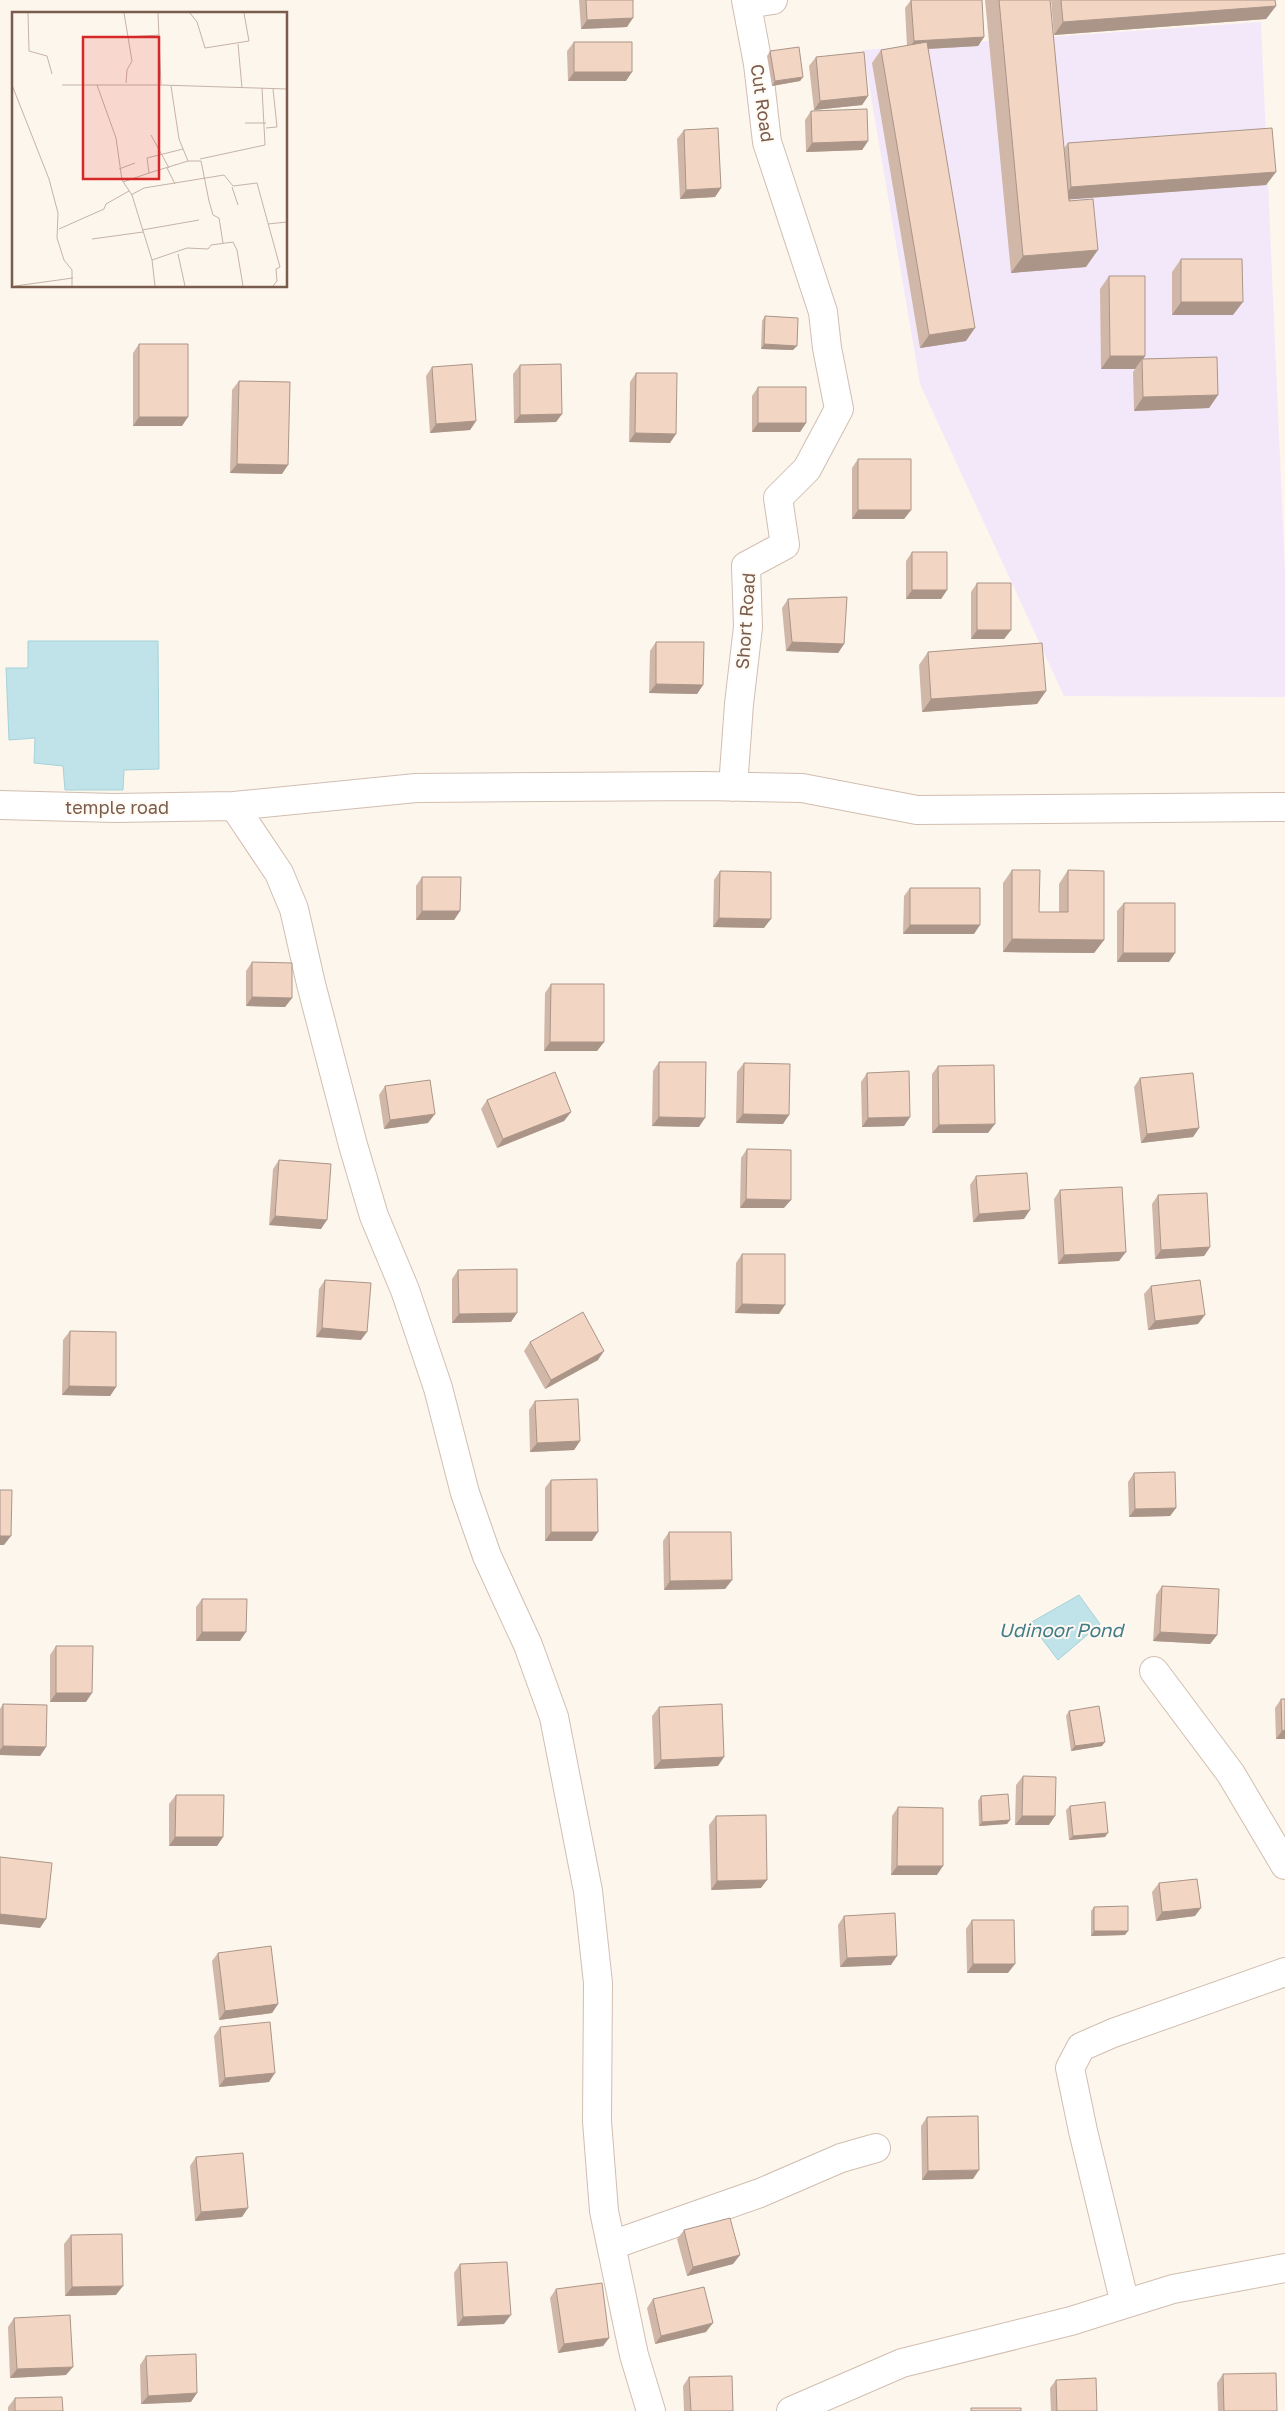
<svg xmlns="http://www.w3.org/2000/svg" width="1285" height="2411" viewBox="0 0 1285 2411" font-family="'Golos Text',sans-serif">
	<rect width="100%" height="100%" fill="#fdf6ec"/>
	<path fill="#f3e8fa" d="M1261 22 1285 573V697L1064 696 920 384 863 50Z"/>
	<path fill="#bfe3e8" stroke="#a5d3da" d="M28 641H158L159 769 124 770 123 790H65L63 766 34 763 35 738 9 740 6 668H28Z
		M1079 1595 1100 1624 1058 1660 1030 1623Z"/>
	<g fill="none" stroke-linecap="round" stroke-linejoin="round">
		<g stroke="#d1beb0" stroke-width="30">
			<path id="street" d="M747 4 773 0
				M733 787 739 704 748 627 746 566 785 545 778 498 807 469 839 409 827 348 823 312 767 142 758 64 746 0
				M0 805 115 808 234 806
				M1154 1671 1231 1774 1285 1865
				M612 2245 760 2193 841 2158 876 2148
				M1125 2304 1173 2289 1285 2268
				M651 2411 634 2355 604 2211 597 2121 598 1983 588 1891 554 1717 528 1645 487 1556 465 1493 438 1388 405 1290 374 1216 353 1145 311 984 294 909 279 873 234 806 416 788 705 786 802 788 917 810 1285 807
				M791 2411 902 2363 1071 2321 1125 2304 1083 2131 1070 2068 1081 2047 1113 2033 1285 1972"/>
		</g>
		<use href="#street" stroke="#fff" stroke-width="28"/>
	</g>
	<path fill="#d1b7a8" d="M579 0H633L627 27 581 29Z
		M911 0 984 37 978 46 928 49 966 341 920 348 872 63 881 50 907 46 905 8Z
		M985 0H1050L1064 148 1068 143 1276 172 1266 185 1069 199 1086 267 1011 273Z
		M1051 0H1275L1276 6 1266 19 1054 35Z
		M574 42 626 81H568L567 51Z
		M770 51 803 77 800 81 772 86 767 56Z
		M816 57 868 96 862 105 814 110 809 66Z
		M811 111 868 141 862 150 806 152 805 120Z
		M684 130 721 188 715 197 680 199 677 139Z
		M1181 259 1233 315H1172V272Z
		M1109 276 1145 356 1143 359 1218 395 1209 408 1134 411 1133 372 1135 369H1101L1100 289Z
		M765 316 793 350 761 349 762 321Z
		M139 344 182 426H133V353Z
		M520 365 562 414 556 422 514 423 513 374Z
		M432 367 476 421 470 430 430 433 426 376Z
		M636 373 670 443 629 442 630 382Z
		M239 381 282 474 230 473 232 390Z
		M758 387 806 423 800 432H752V396Z
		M858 459 911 510 904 519H852V468Z
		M912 552 947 590 941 599H906V561Z
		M977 583 1011 630 1004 639H971V592Z
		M788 599 844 644 838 653 786 651 782 608Z
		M656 642 703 685 697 694 649 693 650 651Z
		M928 652 1046 691 1037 704 922 712 919 665Z
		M1012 870 1039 912H1059V884L1068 870 1104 940 1094 953 1003 952V883Z
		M720 871 764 928 713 927 714 880Z
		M422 877 460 911 454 920H416V886Z
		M910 888 974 934H903L904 896Z
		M1124 903 1175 953 1169 962H1117V911Z
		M252 962 292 998 285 1007 246 1006V971Z
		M551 984 604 1042 597 1051H544L545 993Z
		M659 1062 699 1127 652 1126 653 1071Z
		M744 1063 783 1124 736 1123 737 1072Z
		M938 1066 988 1133H932V1074Z
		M867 1073 910 1117 904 1126 862 1127 861 1082Z
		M1140 1078 1199 1128 1193 1137 1141 1143 1134 1087Z
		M385 1086 428 1123 384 1129 379 1095Z
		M487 1100 571 1112 564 1121 497 1148 481 1109Z
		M747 1149 784 1208H740L741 1158Z
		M279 1160 321 1229 269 1225 273 1169Z
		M976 1176 1024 1219 973 1222 970 1185Z
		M1060 1190 1119 1261 1058 1264 1054 1199Z
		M1158 1195 1210 1247 1204 1256 1155 1259 1152 1204Z
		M742 1254 779 1314 735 1313 736 1263Z
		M458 1270 511 1322 452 1323V1279Z
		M325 1280 361 1340 316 1337 319 1289Z
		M1151 1286 1198 1324 1148 1330 1144 1294Z
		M70 1331 116 1387 110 1396 62 1395 63 1340Z
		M530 1342 598 1360 545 1389 524 1351Z
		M535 1401 580 1441 574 1450 530 1452 529 1410Z
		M1134 1473 1176 1508 1170 1516 1129 1517 1128 1482Z
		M551 1480 592 1541H545V1488Z
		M669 1532 732 1580 725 1589 664 1590 663 1541Z
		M1162 1586 1217 1635 1210 1644 1153 1641 1156 1595Z
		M202 1599 240 1641H196V1607Z
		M56 1646 86 1702H50V1655Z
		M1281 1699 1285 1739H1276L1275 1708Z
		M3 1704 46 1747 40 1756 0 1755V1709Z
		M659 1707 718 1766 654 1769 652 1716Z
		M1069 1711 1102 1746 1071 1751 1066 1716Z
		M1023 1776 1049 1825H1015L1016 1785Z
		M176 1795 223 1837 217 1846H169V1804Z
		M981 1796 1010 1820 1007 1824 979 1826 978 1801Z
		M1070 1806 1105 1837 1069 1840 1066 1810Z
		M898 1807 937 1875H891L892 1816Z
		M716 1816 761 1888 711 1890 709 1825Z
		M1159 1883 1195 1916 1156 1921 1152 1892Z
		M1094 1907 1125 1935 1091 1936V1911Z
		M844 1916 891 1965 840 1967 838 1925Z
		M972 1920 1008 1973H967L966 1929Z
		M218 1953 278 2004 272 2013 219 2020 212 1961Z
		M220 2027 269 2082 219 2087 214 2036Z
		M927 2117 973 2179 922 2180 921 2126Z
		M196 2157 242 2217 195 2221 190 2166Z
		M684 2230 740 2255 733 2264 687 2276 677 2239Z
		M71 2235 116 2295 65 2296 64 2244Z
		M460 2264 504 2324 457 2326 454 2273Z
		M556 2289 609 2338 603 2346 558 2353 550 2298Z
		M653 2299 706 2332 655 2344 647 2308Z
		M14 2318 66 2375 10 2378 8 2327Z
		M146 2356 191 2402 141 2404 140 2365Z
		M1223 2374 1277 2411H1218L1217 2383Z
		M689 2377 733 2411H684L683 2386Z
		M1056 2380 1097 2411H1051L1050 2388Z
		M15 2398 63 2411H8V2407Z"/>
	<path fill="#aa9588" d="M1276 6 1266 19 1054 35 1063 22Z
		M633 18 627 27 581 29 587 20Z
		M984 37 978 46 908 50 914 41Z
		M574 72H632L626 81H568Z
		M803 77 800 81 772 86 775 81Z
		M868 96 862 105 814 110 820 101Z
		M868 141 862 150 806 152 812 143Z
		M1276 172 1266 185 1062 200 1071 187Z
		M721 188 715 197 680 199 686 190Z
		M1098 250 1086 267 1011 273 1023 256Z
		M1181 302H1243L1233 315H1172Z
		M975 328 966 341 920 348 929 335Z
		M764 344 797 346 793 350 761 349Z
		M1110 356H1145L1142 361V359L1135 369H1101Z
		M1218 395 1209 408 1134 411 1143 397Z
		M562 414 556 422 514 423 520 415Z
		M139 417H188L182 426H133Z
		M476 421 470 430 430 433 436 424Z
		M758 423H806L800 432H752Z
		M635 433 676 434 670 443 629 442Z
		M237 464 288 465 282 474 230 473Z
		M858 510H911L904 519H852Z
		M912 590H947L941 599H906Z
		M977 630H1011L1004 639H971Z
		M792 642 844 644 838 653 786 651Z
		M656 684 703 685 697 694 649 693Z
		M1046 691 1037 704 922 712 931 699Z
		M422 911H460L454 920H416Z
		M719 918 771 919 764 928 713 927Z
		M910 925H980L974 934H903Z
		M1012 939 1104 940 1094 953 1003 952Z
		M1123 953H1175L1169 962H1117Z
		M252 997 292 998 285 1007 246 1006Z
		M550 1042H604L597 1051H544Z
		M571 1112 564 1121 497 1148 503 1139Z
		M435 1114 428 1123 384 1129 390 1120Z
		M743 1114 789 1115 783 1124 736 1123Z
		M659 1117 705 1118 699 1127 652 1126Z
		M910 1117 904 1126 862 1127 868 1118Z
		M995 1124 988 1133H932L939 1125Z
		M1199 1128 1193 1137 1141 1143 1147 1134Z
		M746 1199 791 1200 784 1208H740Z
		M1030 1210 1024 1219 973 1222 979 1214Z
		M275 1216 327 1220 321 1229 269 1225Z
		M1210 1247 1204 1256 1155 1259 1161 1250Z
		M1126 1252 1119 1261 1058 1264 1064 1255Z
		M742 1304 785 1305 779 1314 735 1313Z
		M517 1313 511 1322 452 1323 459 1314Z
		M1205 1315 1198 1324 1148 1330 1155 1321Z
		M322 1328 367 1332 361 1340 316 1337Z
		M604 1351 598 1360 545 1389 551 1380Z
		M69 1386 116 1387 110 1396 62 1395Z
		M580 1441 574 1450 530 1452 537 1443Z
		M1176 1508 1170 1516 1129 1517 1135 1509Z
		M551 1532H598L592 1541H545Z
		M0 1536H11L4 1545H0Z
		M732 1580 725 1589 664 1590 670 1581Z
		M202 1632H246L240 1641H196Z
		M1160 1632 1217 1635 1210 1644 1153 1641Z
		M56 1693H92L86 1702H50Z
		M1285 1730V1739H1276L1282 1731Z
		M1105 1742 1102 1746 1071 1751 1075 1746Z
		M3 1746 46 1747 40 1756 0 1755V1750Z
		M724 1757 718 1766 654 1769 661 1760Z
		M1022 1816H1055L1049 1825H1015Z
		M1010 1820 1007 1824 979 1826 982 1822Z
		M1108 1833 1105 1837 1069 1840 1073 1836Z
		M175 1837H223L217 1846H169Z
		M897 1866H943L937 1875H891Z
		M767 1880 761 1888 711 1890 717 1881Z
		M1201 1908 1195 1916 1156 1921 1162 1912Z
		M0 1914 46 1919 40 1928 0 1924Z
		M1094 1931H1128L1125 1935 1091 1936Z
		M897 1956 891 1965 840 1967 847 1958Z
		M973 1964H1015L1008 1973H967Z
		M278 2004 272 2013 219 2020 225 2011Z
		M275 2073 269 2082 219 2087 225 2078Z
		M979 2170 973 2179 922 2180 928 2171Z
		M248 2208 242 2217 195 2221 201 2212Z
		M740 2255 733 2264 687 2276 693 2267Z
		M123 2286 116 2295 65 2296 72 2287Z
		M511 2315 504 2324 457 2326 463 2317Z
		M713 2323 706 2332 655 2344 661 2336Z
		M609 2338 603 2346 558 2353 564 2344Z
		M73 2367 66 2375 10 2378 17 2369Z
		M197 2393 191 2402 141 2404 148 2396Z"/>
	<path fill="#f3d5c3" stroke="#aa9588" d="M586 0H633V18L587 20Z
		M911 0H982L984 37 914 41Z
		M999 0H1050L1069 201 1093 199 1098 250 1023 256Z
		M1061 0H1275L1276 6 1063 22Z
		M574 42H632V72H574Z
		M927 42 975 328 929 335 881 50Z
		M799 47 803 77 775 81 770 51Z
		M864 52 868 96 820 101 816 57Z
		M867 109 868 141 812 143 811 111Z
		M718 128 721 188 686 190 684 130Z
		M1272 128 1276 172 1071 187 1068 143Z
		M1181 259H1242L1243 302H1181Z
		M1109 276H1145V356H1110Z
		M765 316 798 318 797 346 764 344Z
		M139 344H188V417H139Z
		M1217 357 1218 395 1143 397 1142 359Z
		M472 364 476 421 436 424 432 367Z
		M561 364 562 414 520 415V365Z
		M636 373H677L676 434 635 433Z
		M239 381 290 382 288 465 237 464Z
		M758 387H806V423H758Z
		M858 459H911V510H858Z
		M912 552H947V590H912Z
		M977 583H1011V630H977Z
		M847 597 844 644 792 642 788 599Z
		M656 642H704L703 685 656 684Z
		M1042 643 1046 691 931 699 928 652Z
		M1012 870H1040L1039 912H1068V870L1104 871V940L1012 939Z
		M720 871 771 872V919L719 918Z
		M422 877H461L460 911H422Z
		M910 888H980V925H910Z
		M1124 903H1175V953H1123Z
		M252 962 292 963V998L252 997Z
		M551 984H604V1042H550Z
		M659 1062H706L705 1118 659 1117Z
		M744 1063 790 1064 789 1115 743 1114Z
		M994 1065 995 1124 939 1125 938 1066Z
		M909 1071 910 1117 868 1118 867 1073Z
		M555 1072 571 1112 503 1139 487 1100Z
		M1193 1073 1199 1128 1147 1134 1140 1078Z
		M430 1080 435 1114 390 1120 385 1086Z
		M747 1149 791 1150V1200L746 1199Z
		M279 1160 331 1164 327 1220 275 1216Z
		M1027 1173 1030 1210 979 1214 976 1176Z
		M1122 1187 1126 1252 1064 1255 1060 1190Z
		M1207 1193 1210 1247 1161 1250 1158 1195Z
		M742 1254H785V1305L742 1304Z
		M517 1269V1313L459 1314 458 1270Z
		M325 1280 371 1283 367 1332 322 1328Z
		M1200 1280 1205 1315 1155 1321 1151 1286Z
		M583 1312 604 1351 551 1380 530 1342Z
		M70 1331 116 1332V1387L69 1386Z
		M578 1399 580 1441 537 1443 535 1401Z
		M1175 1472 1176 1508 1135 1509 1134 1473Z
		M597 1479 598 1532H551V1480Z
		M0 1490H12L11 1536H0Z
		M669 1532H731L732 1580 670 1581Z
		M1162 1586 1219 1589 1217 1635 1160 1632Z
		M202 1599H247L246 1632H202Z
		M56 1646H93L92 1693H56Z
		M1281 1699H1285V1730L1282 1731Z
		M3 1704 47 1705 46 1747 3 1746Z
		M722 1704 724 1757 661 1760 659 1707Z
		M1099 1706 1105 1742 1075 1746 1069 1711Z
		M1023 1776 1056 1777 1055 1816H1022Z
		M1008 1794 1010 1820 982 1822 981 1796Z
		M176 1795H224L223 1837H175Z
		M1105 1802 1108 1833 1073 1836 1070 1806Z
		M898 1807 943 1808V1866H897Z
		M766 1815 767 1880 717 1881 716 1816Z
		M0 1857 52 1863 46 1919 0 1914Z
		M1197 1879 1201 1908 1162 1912 1159 1883Z
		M1128 1906V1931H1094V1907Z
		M895 1913 897 1956 847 1958 844 1916Z
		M972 1920H1014L1015 1964H973Z
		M271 1946 278 2004 225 2011 218 1953Z
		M270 2022 275 2073 225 2078 220 2027Z
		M978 2116 979 2170 928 2171 927 2117Z
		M243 2153 248 2208 201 2212 196 2157Z
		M730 2218 740 2255 693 2267 684 2230Z
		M122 2234 123 2286 72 2287 71 2235Z
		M507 2262 511 2315 463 2317 460 2264Z
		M602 2283 609 2338 564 2344 556 2289Z
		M704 2287 713 2323 661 2336 653 2299Z
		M70 2315 73 2367 17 2369 14 2318Z
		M196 2354 197 2393 148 2396 146 2356Z
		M1276 2373 1277 2411H1224L1223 2374Z
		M732 2376 733 2411H691L689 2377Z
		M1096 2378 1097 2411H1057L1056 2380Z
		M62 2397 63 2411H15V2398Z
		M971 2408H1021V2411H971Z"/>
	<g text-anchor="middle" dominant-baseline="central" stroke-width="4" stroke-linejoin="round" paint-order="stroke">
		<g font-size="18" fill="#7a5c4d" stroke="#fffaf3">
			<text transform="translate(763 103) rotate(82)">Cut Road</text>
			<text transform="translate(745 621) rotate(-86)">Short Road</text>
			<text x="117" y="807">temple road</text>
		</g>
		<g font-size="19" font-style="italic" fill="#437c86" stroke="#fffaf3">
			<text x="1061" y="1629">Udinoor Pond</text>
		</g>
	</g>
	<g transform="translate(12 12)">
		<rect width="275" height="275" fill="#fdf6ec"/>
		<path fill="none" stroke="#c5b3a7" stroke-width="1" d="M16 1 17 39 35 44 40 62M112 1 120 49 115 58 114 71M146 1 149 73 275 77M178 1 185 10 193 36 237 29 232 1M115 25 147 23M226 32 230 76M0 73 37 167 46 201 45 226 52 248 60 258V274M50 73H85M159 74 167 127 176 149H189L197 189 201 203 207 206 211 231M233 111H254M254 116 265 115 261 77M139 123 157 156M188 147 253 133 250 76M155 156 163 172M107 157 123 151M137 161 176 149M111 170 137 161 135 146 171 137M220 175 226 193M119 183 132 176 212 163 221 174 245 171 268 255 264 257 265 269 261 274M256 212 275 210M47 217 92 197 94 192 117 179M130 218 187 208M80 227 131 220M166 242 173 274M140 248 175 236 196 237 199 233 221 230 225 238 231 274M3 274 61 266M143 274 140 248 120 183 110 168 104 126 85 73H149"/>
		<path fill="#d62828" fill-opacity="0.15" stroke="#d62828" stroke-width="2.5" d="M71 25H147V167H71Z"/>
		<rect width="275" height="275" fill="none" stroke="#7a5c4d" stroke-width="2.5"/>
	</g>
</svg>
